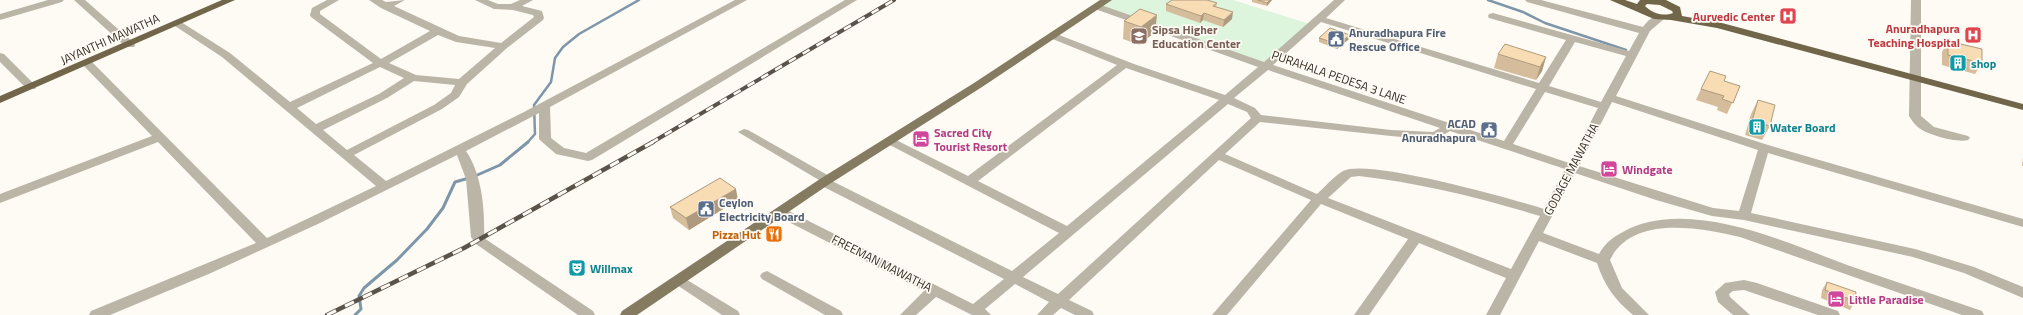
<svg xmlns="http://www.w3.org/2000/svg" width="2023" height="315" viewBox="0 0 2023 315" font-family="'Titillium Web',sans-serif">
	<rect width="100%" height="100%" fill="#fefaf4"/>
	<path fill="#ddf4dd" d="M1107 0H1233L1313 25 1266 66 1098 7Z"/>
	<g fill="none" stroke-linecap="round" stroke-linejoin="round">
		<path stroke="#7e96a9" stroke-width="2.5" d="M1488 0 1523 12 1545 23 1626 50
			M527 143 535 134 534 105 551 82 555 58 563 47 579 34 639 0"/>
		<path stroke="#7e96a9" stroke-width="3" d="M475 176 500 165 528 142
			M355 315 361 309 359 296 364 288 397 260 427 229 443 208 455 182 469 178"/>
		<path fill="#bab5a7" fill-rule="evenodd" d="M48 0H64L62 2 0 20V14Z
			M74 0H85L134 43 135 45 134 47H126Z
			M327 0H339L320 11V14L381 59 430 31 381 8 369 0H382L386 2 405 0 394 6 459 36 501 43 534 17 533 15 513 10 494 9 475 0H488L498 4H511L520 0H533L522 6 542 11 544 18 543 20 507 48 467 84 459 97 442 109 354 155 386 181 524 112 735 0H747L550 107 551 138 564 148 586 153 845 0H857L592 160 588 161 556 154 541 141 539 139V113L466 151C482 175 485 209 484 238L593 311 595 315H578L476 244 471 237 466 179 457 155 320 223 211 273 110 315H89L91 311 256 243 158 142 0 203V194L152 136 83 65 82 63 83 61H91L267 238 376 186 222 57 172 24 173 22H181L230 53 290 102 373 63 311 17 310 15 312 8ZM438 35 456 42 495 48 459 79 416 75 389 63ZM380 67 404 78 379 94 316 124 297 108ZM414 81 455 85 451 93 434 105 347 150 323 130 387 98Z
			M1334 0H1345L1326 18 1539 83 1566 40 1489 18 1488 16 1489 14 1493 13 1629 51 1639 33 1527 2 1525 0H1541L1643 27C1647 21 1655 13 1664 15L1665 17 1664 19 1650 31 1616 96 1768 145 2023 219V227L1768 153 1751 213 1915 249 1974 267 2023 287V298L1964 273 1913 257 1744 220 1712 216 1656 200 1575 173 1543 233 1599 254C1605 243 1613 237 1623 232 1688 196 1787 243 1850 266 1894 281 1938 296 1982 311L1984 315H1962L1740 237C1701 228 1632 214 1610 260L1622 288 1649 315H1633C1615 300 1604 285 1597 263L1539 241 1500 315H1486L1506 278 1419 243 1369 315H1354L1408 239 1321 204 1227 315H1212L1311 200 1219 160 1069 300 1092 311 1094 315H1075L1061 308 1053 315H1037L1049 302 1015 284 985 309 991 315H972L936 297 916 315H900L924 291 775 215 774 212 775 209H785L973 304 1004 279 820 185 819 180 738 132 744 129 748 130 831 177 832 181 1012 271 1059 233 886 143 884 141 886 139H894L968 176 1117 65 1050 38 1049 36 1050 34 1054 33 1134 64 1225 95 1258 67 1095 9 1093 7 1095 5H1101L1264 62ZM1321 22 1536 89 1504 141 1273 65ZM1575 42 1626 56 1601 102 1549 86ZM1126 68 1219 100 1067 226 978 181ZM1268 70 1440 128 1433 132 1391 130 1261 115 1255 108 1234 98ZM1545 92 1598 108 1569 163 1513 144ZM1612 102 1758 150 1739 211 1713 208 1579 166ZM1228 104 1247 112 1251 118 1058 294 1023 277ZM1260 122 1391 136 1435 140 1450 131 1565 169 1544 209C1512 199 1368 158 1343 171 1334 176 1325 187 1317 194L1225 154ZM1359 176C1420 183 1481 198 1540 216L1511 269 1328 198 1351 177Z
			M1911 0H1921V116L1934 127 1968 136 1970 138 1968 140C1957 143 1928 135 1919 128 1915 125 1912 121 1909 116Z
			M0 53 4 54 35 85 36 87 35 89H27L0 62Z
			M767 271 841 311 843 315H825L762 279 760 276 762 273Z
			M679 275 738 311 740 315H722L674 283 672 280 674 277Z
			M1744 280 1757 283 1838 311 1840 315H1818L1744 290 1733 291 1729 294 1730 297 1750 315H1733L1718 302 1715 292 1725 283Z"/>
		<path fill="#847b61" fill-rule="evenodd" d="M1100 0H1112L982 87 828 185 637 315H620L622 311 820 179 974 83Z"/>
		<path fill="#716649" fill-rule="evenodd" d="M222 0H235L0 103V96Z
			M1610 0H1625L1637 4 1640 0H1666L1680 7 1682 16 1722 23 2023 104V110L1717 28 1671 20 1654 19ZM1647 4 1660 5 1672 11 1673 13C1663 17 1652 13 1645 6Z"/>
		<g stroke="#5a5349" stroke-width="4">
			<path id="rail-far1" d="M651 143 894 0"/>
		</g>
		<g stroke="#5a5349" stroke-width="4.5">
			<path id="rail" d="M327 315 464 248 653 142"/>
		</g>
		<use href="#rail-far1" stroke="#fefaf4" stroke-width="2.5" stroke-dasharray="8" stroke-linecap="butt"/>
		<use href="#rail" stroke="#fefaf4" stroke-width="3" stroke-dasharray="10" stroke-linecap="butt"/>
	</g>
	<path fill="#d5bd9b" d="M1252 0H1272L1267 6 1252 2Z
		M1217 3 1216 7 1232 19 1223 27 1203 20 1200 23 1166 11V4Z
		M1124 21 1155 32 1139 45 1123 39Z
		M1350 35 1349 39 1337 49 1319 42V38Z
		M1948 41 1982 63 1975 74 1942 65V52Z
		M1498 54 1546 57 1542 71 1536 80 1494 68Z
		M1724 81 1740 86 1727 114 1717 110 1718 107 1696 100 1701 89Z
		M1758 100 1770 126 1762 140 1745 135 1751 114Z
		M2023 157V166H2022Z
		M738 200 689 230 673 218 670 207Z
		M1827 282 1855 301 1850 310 1821 298 1822 290Z"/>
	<path fill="#ae9a7e" d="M1270 0H1272L1267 6V3Z
		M1233 12 1232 19 1223 27 1224 20Z
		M1204 13 1203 20 1200 23 1201 16Z
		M1157 15 1155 32 1139 45 1141 27Z
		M1350 35 1349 39 1337 49 1338 44Z
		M1546 57 1542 71 1536 80 1540 67Z
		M736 189 738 200 689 230 686 218Z"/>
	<path fill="#f8dcb4" stroke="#ae9a7e" d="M1172 0H1207L1217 3 1213 6 1233 12 1224 20 1204 13 1201 16 1166 4Z
		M1258 0H1270L1267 3Z
		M1140 9 1157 15 1141 27 1124 21Z
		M1330 28 1350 35 1338 44 1319 38Z
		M1948 41 1982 49V63L1948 55Z
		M1505 44 1546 57 1540 67 1498 54Z
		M1710 71 1726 76 1724 81 1740 86 1733 103 1722 99 1724 96 1701 89Z
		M1758 100 1775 105 1770 126 1752 121Z
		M720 178 736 189 686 218 670 207Z
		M1827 282 1856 292 1855 301 1825 290Z"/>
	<defs>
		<g id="hospital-square" transform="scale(0.9)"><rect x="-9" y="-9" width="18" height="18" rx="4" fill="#e0444e" stroke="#fefaf4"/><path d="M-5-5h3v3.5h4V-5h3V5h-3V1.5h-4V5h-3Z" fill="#fff"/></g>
		<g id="university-square" transform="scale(0.9)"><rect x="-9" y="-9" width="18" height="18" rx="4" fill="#8d6e63" stroke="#fefaf4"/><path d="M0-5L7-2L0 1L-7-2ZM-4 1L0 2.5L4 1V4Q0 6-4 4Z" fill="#fff"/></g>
		<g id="civic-square" transform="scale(0.9)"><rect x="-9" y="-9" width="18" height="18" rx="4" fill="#5c6f8a" stroke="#fefaf4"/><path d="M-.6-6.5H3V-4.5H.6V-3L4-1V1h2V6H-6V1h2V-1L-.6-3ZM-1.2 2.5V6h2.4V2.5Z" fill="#fff"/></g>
		<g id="building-square" transform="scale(0.9)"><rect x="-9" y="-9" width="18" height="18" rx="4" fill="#0f9aa8" stroke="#fefaf4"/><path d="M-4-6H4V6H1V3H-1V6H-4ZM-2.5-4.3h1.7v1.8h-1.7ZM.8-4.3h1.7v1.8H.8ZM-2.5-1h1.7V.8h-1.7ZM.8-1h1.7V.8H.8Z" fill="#fff"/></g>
		<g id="hotel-square" transform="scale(0.9)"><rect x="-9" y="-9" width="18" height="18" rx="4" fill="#d1479c" stroke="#fefaf4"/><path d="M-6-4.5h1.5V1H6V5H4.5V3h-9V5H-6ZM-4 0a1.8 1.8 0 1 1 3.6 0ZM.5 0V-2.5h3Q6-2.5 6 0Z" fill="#fff"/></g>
		<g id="restaurant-square" transform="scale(0.9)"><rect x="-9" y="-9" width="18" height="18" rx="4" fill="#e8710a" stroke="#fefaf4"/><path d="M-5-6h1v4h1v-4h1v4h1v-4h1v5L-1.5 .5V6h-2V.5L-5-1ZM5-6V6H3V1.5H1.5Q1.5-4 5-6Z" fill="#fff"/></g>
		<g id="theatre-square" transform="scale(0.9)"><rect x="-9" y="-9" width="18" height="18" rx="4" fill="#0f9aa8" stroke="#fefaf4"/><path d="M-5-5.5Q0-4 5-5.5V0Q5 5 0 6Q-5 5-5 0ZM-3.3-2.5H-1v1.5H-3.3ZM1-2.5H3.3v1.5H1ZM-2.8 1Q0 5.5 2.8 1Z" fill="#fff"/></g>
	</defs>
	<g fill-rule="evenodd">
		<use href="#hospital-square" x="1788" y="16"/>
		<use href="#hospital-square" x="1973" y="35"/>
		<use href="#university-square" x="1139" y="36"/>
		<use href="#civic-square" x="1336" y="39"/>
		<use href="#building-square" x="1958" y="63"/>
		<use href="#building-square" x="1757" y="127"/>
		<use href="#civic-square" x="1489" y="130"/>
		<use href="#hotel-square" x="921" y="139"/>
		<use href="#hotel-square" x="1609" y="169"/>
		<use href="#civic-square" x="706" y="209"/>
		<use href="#restaurant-square" x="774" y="234"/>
		<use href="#theatre-square" x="577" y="268"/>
		<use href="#hotel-square" x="1836" y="299"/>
	</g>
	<g text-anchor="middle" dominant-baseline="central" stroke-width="3.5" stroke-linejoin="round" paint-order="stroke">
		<g font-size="12" font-weight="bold" fill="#be3a42" stroke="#fefaf4" text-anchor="end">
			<text x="1775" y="16">Aurvedic Center</text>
			<text x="1960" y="28">Anuradhapura<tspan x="1960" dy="14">Teaching Hospital</tspan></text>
		</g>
		<g font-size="12" font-weight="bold" fill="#785e54" stroke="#fefaf4" text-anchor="start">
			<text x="1152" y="29">Sipsa Higher<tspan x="1152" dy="14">Education Center</tspan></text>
		</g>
		<g font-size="12" font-weight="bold" fill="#4e5e75" stroke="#fefaf4" text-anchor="start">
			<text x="1349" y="32">Anuradhapura Fire<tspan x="1349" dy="14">Rescue Office</tspan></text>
			<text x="1476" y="123" text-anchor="end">ACAD<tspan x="1476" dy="14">Anuradhapura</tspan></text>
			<text x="719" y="202">Ceylon<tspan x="719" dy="14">Electricity Board</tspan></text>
		</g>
		<g font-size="12" fill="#322a1f" stroke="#fefaf4">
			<text transform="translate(110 39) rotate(-24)">JAYANTHI MAWATHA</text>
			<text transform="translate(1339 77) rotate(19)">PURAHALA PEDESA 3 LANE</text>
			<text transform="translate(1571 169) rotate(-62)">GODAGE MAWATHA</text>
			<text transform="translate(882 263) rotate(27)">FREEMAN MAWATHA</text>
		</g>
		<g font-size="12" font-weight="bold" fill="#0d838f" stroke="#fefaf4" text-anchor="start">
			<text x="1971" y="63">shop</text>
			<text x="1770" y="127">Water Board</text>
			<text x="590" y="268">Willmax</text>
		</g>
		<g font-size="12" font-weight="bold" fill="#b23c85" stroke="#fefaf4" text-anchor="start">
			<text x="934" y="132">Sacred City<tspan x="934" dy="14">Tourist Resort</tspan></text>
			<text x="1622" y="169">Windgate</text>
			<text x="1849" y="299">Little Paradise</text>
		</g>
		<g font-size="12" font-weight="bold" fill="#c56008" stroke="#fefaf4" text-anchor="end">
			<text x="761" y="234">Pizza Hut</text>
		</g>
	</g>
</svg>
